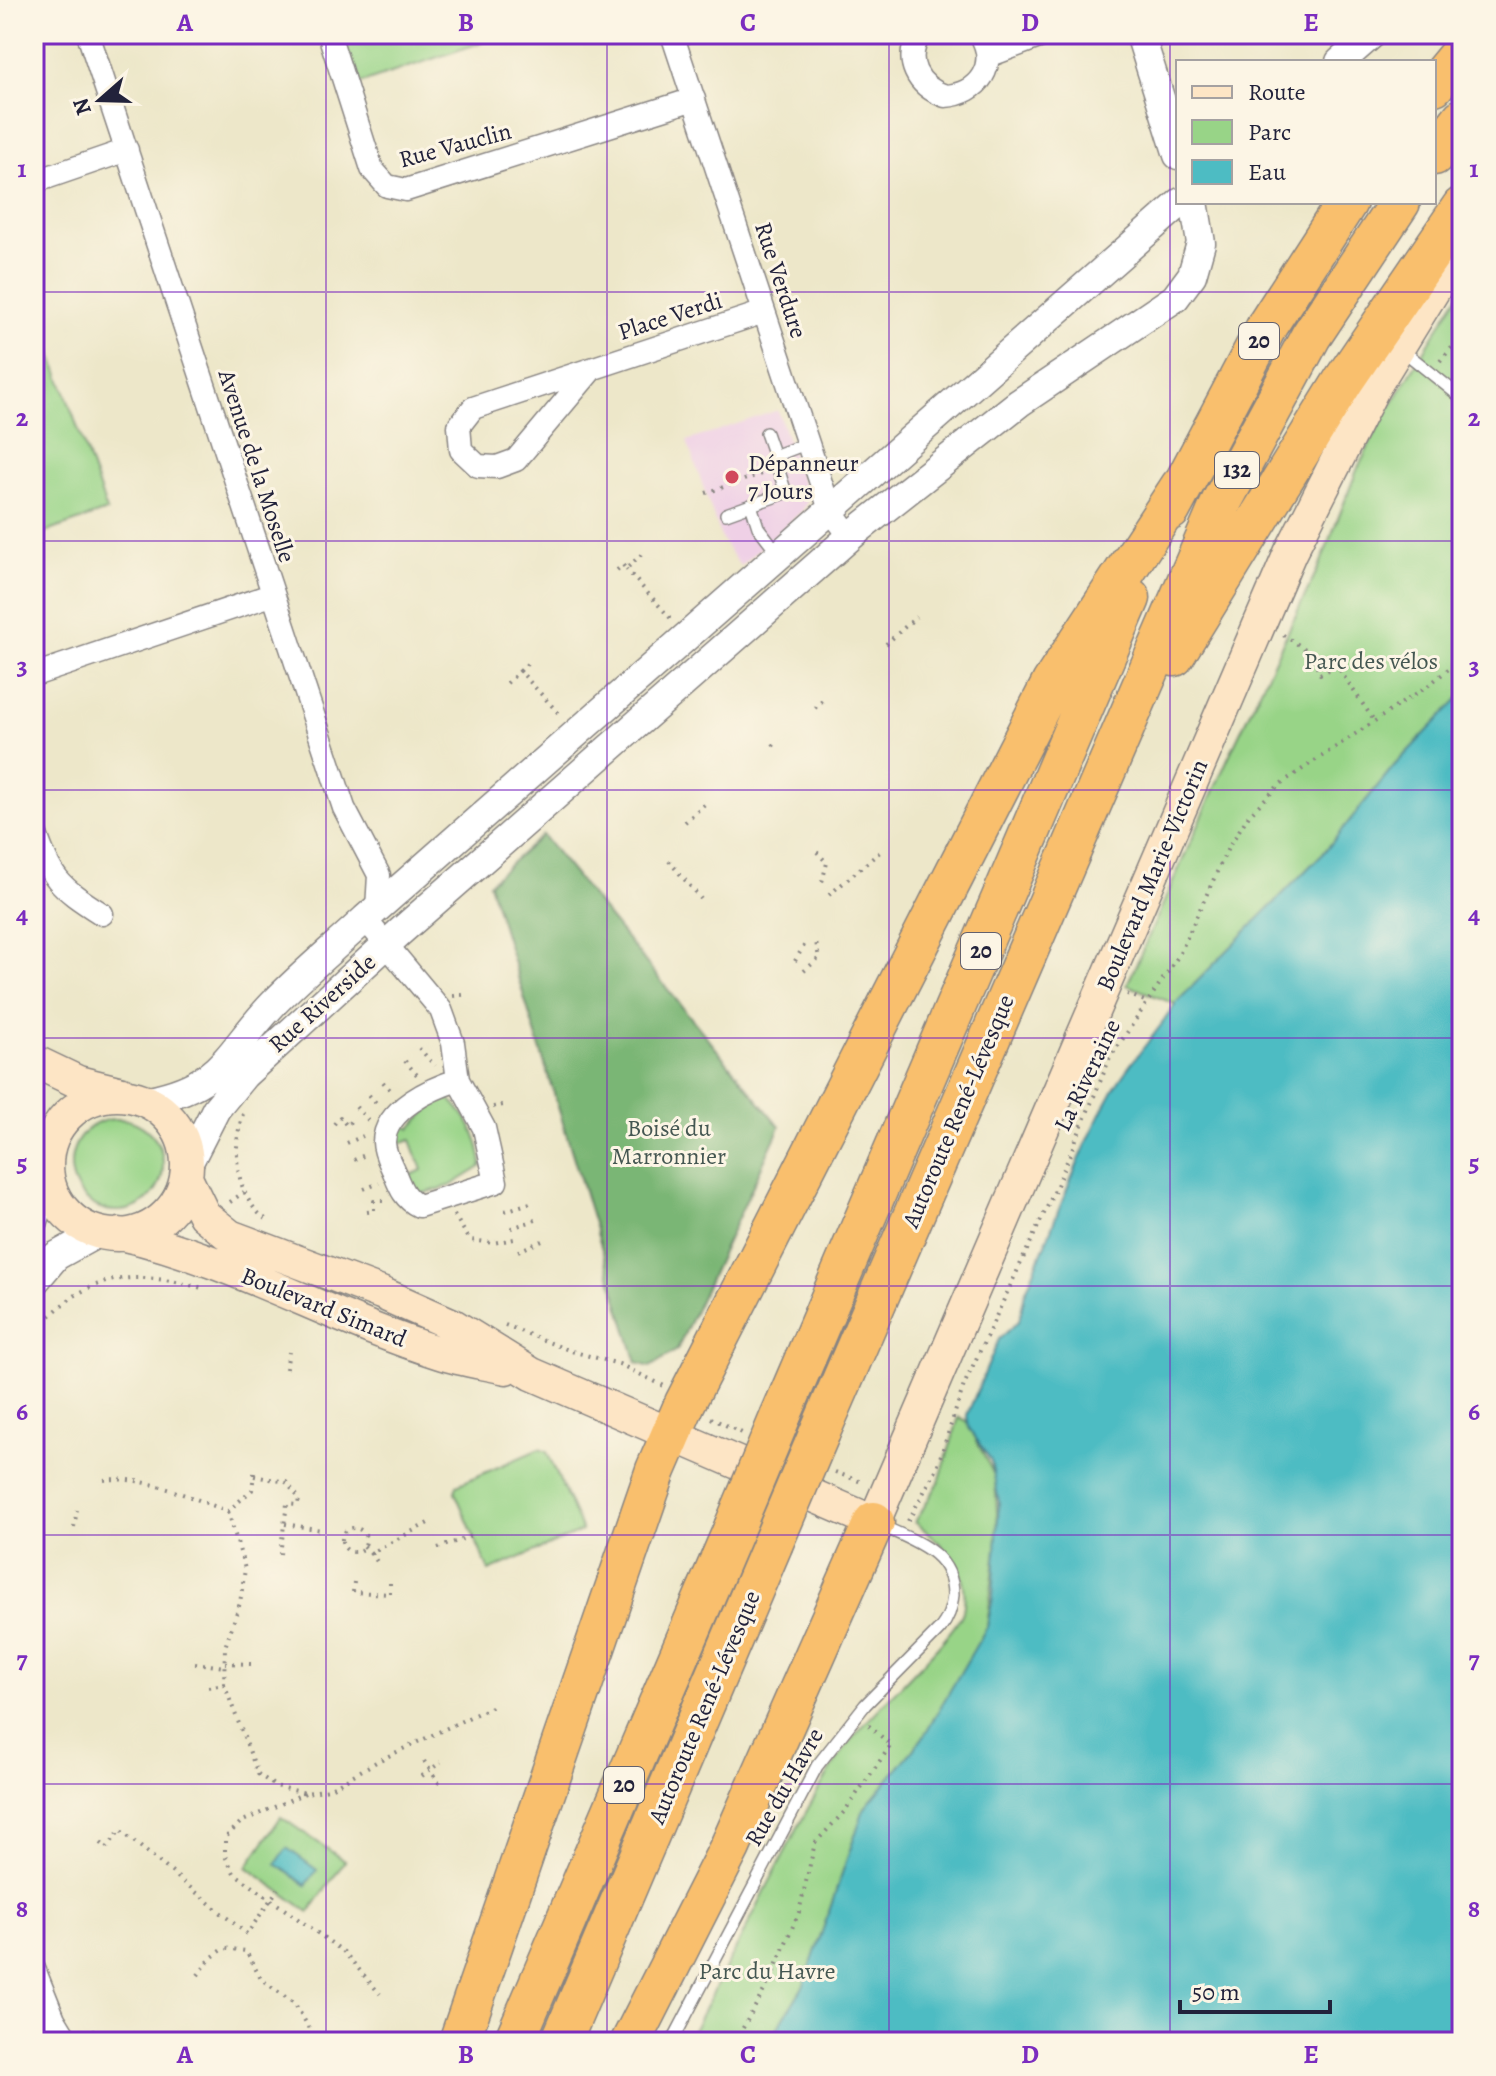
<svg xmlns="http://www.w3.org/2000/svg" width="1496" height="2076" viewBox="0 0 1496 2076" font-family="Alegreya,serif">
	<rect width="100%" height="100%" fill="#fcf5e5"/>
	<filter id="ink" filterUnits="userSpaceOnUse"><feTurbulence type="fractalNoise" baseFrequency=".0125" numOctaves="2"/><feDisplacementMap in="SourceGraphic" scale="16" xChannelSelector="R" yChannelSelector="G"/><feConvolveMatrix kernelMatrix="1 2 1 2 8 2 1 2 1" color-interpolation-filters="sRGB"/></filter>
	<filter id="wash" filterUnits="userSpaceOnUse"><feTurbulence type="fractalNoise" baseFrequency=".006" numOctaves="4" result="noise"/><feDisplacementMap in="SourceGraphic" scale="32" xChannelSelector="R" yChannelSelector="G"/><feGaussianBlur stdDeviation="1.8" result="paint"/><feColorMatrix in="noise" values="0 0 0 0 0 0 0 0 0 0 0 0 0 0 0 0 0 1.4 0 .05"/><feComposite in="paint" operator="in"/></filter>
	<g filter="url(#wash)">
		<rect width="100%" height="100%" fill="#ede7c9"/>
		<path fill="#efd0e6" d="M778 410 808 500 802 511 740 566 722 540 687 441Z"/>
		<path fill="#98d487" stroke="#5d7b61" stroke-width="2" d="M329 34H506L347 88Z
			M1462 289V695L1394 766 1326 850 1175 1004 1127 985 1229 756 1321 562 1357 470 1381 422Z
			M34 304 107 511 34 536Z
			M442 1096 448 1097C468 1117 480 1137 482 1166L450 1186 417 1195 405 1178 422 1170 411 1140 393 1146 397 1130 403 1124 410 1129 431 1107 428 1103Z
			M71 1165a46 46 0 1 1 92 0a46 46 0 1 1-92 0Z
			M959 1417 967 1421 995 1477 998 1531 987 1627 922 1739 864 1809 804 1985 769 2042H687C713 1992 740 1942 765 1891 792 1839 817 1786 852 1739 872 1712 958 1633 963 1611 972 1568 944 1546 915 1522L939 1482Z
			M539 1449 547 1452 582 1531 489 1571 455 1492 457 1485Z
			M281 1817 345 1861 309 1912 247 1867Z"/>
		<path fill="#7ab674" stroke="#4e6c58" stroke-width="2" d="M542 835 780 1127 677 1350 650 1367 637 1363 489 883Z"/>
		<path fill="#4dbcc3" stroke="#386f7f" stroke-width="2" d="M1462 695V2042H769L804 1985 864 1809 922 1739 987 1627 993 1597 999 1502 991 1461 969 1428 967 1415 999 1339 1019 1321 1025 1293C1054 1226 1078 1152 1114 1089 1132 1058 1157 1035 1175 1004L1326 850 1394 766Z
			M287 1848 317 1870 306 1885 276 1864Z"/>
	</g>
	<g filter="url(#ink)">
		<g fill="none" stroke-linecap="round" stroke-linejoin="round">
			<g stroke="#888482" stroke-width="14">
				<path id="service" d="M1401 349 1462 398
					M766 433 774 456
					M726 514 751 505
					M778 553 758 527 751 505 786 493 774 456 808 443
					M672 2042 817 1766 865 1705 940 1629C948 1619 952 1608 953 1595 953 1552 914 1541 882 1526"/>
			</g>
			<g stroke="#888482" stroke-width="25">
				<path id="minor" d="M88 34 344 808 379 875 377 909
					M329 34 372 169 387 186 406 190 694 99
					M672 34 824 492 830 509 850 537
					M920 34C903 61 917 86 945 96 979 94 999 65 980 34
					M988 56 1047 34
					M34 182 127 150
					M592 369 516 460 497 467 478 466 461 450 459 426 473 408 764 312
					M34 675 271 595
					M34 829C52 880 57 885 102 914
					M365 919 441 1010 453 1043 458 1080 484 1128 496 1182 419 1206C404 1199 400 1187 394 1172 390 1163 384 1152 384 1142 385 1109 432 1088 458 1080
					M34 1969 54 2019 68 2042
					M68 2041 101 2042"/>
			</g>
			<g stroke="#888482" stroke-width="31">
				<path id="tertiary" d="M1140 34 1178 155
					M1340 62 1372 34
					M149 1100C224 1085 226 1053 273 1004 302 974 335 947 365 919L1181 202
					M187 1166 216 1109 244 1075 400 932 859 529 1019 403 1175 298 1192 275 1201 243 1194 202
					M34 1221 48 1173
					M34 1282 56 1256 96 1234"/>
			</g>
			<g stroke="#888482" stroke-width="35">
				<path id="secondary" d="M34 1061 78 1082 122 1093
					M47 1165a70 70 0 1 1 140 0a70 70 0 1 1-140 0Z
					M186 1178 204 1215 230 1236 381 1293 453 1325 532 1374 874 1522 1290 553 1374 387 1462 244
					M120 1234C232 1259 331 1319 440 1353 461 1360 484 1363 506 1368"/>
			</g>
			<g stroke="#888482" stroke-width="43">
				<path id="motorway" d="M1434 85 1462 51
					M1434 155 1462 119
					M1170 510 1268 324 1347 202
					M1174 656 1344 380 1462 207
					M781 1415 1130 598
					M820 1432 1222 501 1311 336 1400 202
					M459 2042 656 1470 685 1403 1052 683 1181 486
					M514 2042 734 1528
					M561 2042 772 1545
					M631 2042 730 1847 874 1522"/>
			</g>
			<path stroke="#888482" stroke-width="4" stroke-dasharray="2 6" stroke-linecap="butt" d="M1440 361 1462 336
				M706 493 764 473
				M626 569 673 621
				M617 570 623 565 626 569 643 553
				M1283 635 1310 652 1320 674 1337 666 1375 722
				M886 644 916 617
				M520 671 529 662
				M507 683 520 671 562 717
				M815 708 822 701
				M773 746 777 741
				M685 822 708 801
				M817 852 827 863 821 886
				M669 861 701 899
				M829 895 881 851
				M795 961 805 944
				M804 971 819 958 816 942
				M1127 994 1147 1002
				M453 996 468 994
				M419 1048 435 1066
				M405 1061 418 1076
				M383 1082 393 1093
				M369 1095 379 1106
				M356 1107 369 1121
				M493 1107 503 1105 501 1101
				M243 1114C231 1149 235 1201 270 1222
				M334 1124 340 1117 347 1126 352 1119
				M347 1143 363 1136
				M354 1160 365 1155
				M364 1189 379 1183
				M230 1202 244 1192
				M505 1211 530 1203
				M367 1212 374 1211V1201H383
				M454 1215 470 1240 493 1243 514 1239
				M511 1228 536 1220
				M518 1251 547 1239
				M505 1325 571 1351 619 1364 664 1386
				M34 1334C83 1273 130 1269 202 1288
				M286 1369 289 1352
				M711 1418 742 1433
				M835 1472 864 1483
				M254 1476 286 1482 299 1498 298 1505 287 1504 280 1554
				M104 1480C145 1475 190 1498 228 1511L252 1490 254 1473
				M908 1521 936 1470 964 1385 1055 1190 1110 1058 1179 955 1228 848 1249 815 1280 784 1429 685 1462 658
				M285 1524 322 1530
				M74 1527 77 1510
				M342 1540a12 12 0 1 1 24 0a12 12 0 1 1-24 0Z
				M364 1546 371 1553 430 1522
				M438 1548 474 1535
				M371 1553 380 1566
				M354 1582 353 1592 390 1594V1581
				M195 1663 224 1667
				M225 1663 251 1664
				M224 1684 258 1774 275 1786 306 1793 329 1789 378 1761 493 1706
				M208 1687 224 1684 225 1647 240 1603 245 1569 228 1511
				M424 1761 430 1770 441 1762
				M422 1776 430 1770 442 1787
				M305 1793 241 1822 225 1838V1856L234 1873 344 1952 380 1994
				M101 1843 107 1848 120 1830 247 1934 278 1889
				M198 1975 211 1958 225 1948 246 1951 261 1979 295 2004 308 2026 311 2042
				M735 2042 770 1980 799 1912 815 1843 844 1812 891 1745 867 1724"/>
			<use href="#service" stroke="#fff" stroke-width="11"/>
			<use href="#minor" stroke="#fff" stroke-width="22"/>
			<use href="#tertiary" stroke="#fff" stroke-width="28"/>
			<use href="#secondary" stroke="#fde5c5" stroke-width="32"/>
			<use href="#motorway" stroke="#f9bf6d" stroke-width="40"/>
			<g stroke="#888482" stroke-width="43" stroke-linecap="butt">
				<path id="motorway-bridge" d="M734 1528 781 1415
					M772 1545 820 1432"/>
			</g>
			<use href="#motorway-bridge" stroke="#f9bf6d" stroke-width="40"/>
		</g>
	</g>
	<path fill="none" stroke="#7b2cbf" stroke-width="2" stroke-opacity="0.55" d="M326 34V2042M607 34V2042M889 34V2042M1170 34V2042M34 292H1462M34 541H1462M34 790H1462M34 1038H1462M34 1286H1462M34 1535H1462M34 1784H1462"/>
	<circle fill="#d1495b" stroke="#fcf5e5" stroke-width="3" cx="732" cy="477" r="8"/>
	<g text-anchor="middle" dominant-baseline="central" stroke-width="6" stroke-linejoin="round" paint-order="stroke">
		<g fill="#fcf5e5" stroke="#63616e" stroke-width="2">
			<rect x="1239" y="323" width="40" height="36" rx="6"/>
			<rect x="1215" y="452" width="44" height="36" rx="6"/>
			<rect x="961" y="933" width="40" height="36" rx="6"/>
			<rect x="604" y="1767" width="40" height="36" rx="6"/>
		</g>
		<g font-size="22" font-weight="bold" fill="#22223b">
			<text x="1259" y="341">20</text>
			<text x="1237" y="470">132</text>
			<text x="981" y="951">20</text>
			<text x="624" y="1785">20</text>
		</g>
		<g font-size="24" fill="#22223b" stroke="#fcf5e5">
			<text transform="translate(455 145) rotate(-15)">Rue Vauclin</text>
			<text transform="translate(781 280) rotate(72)">Rue Verdure</text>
			<text transform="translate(670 316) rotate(-18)">Place Verdi</text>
			<text transform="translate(257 466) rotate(72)">Avenue de la Moselle</text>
			<text transform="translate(1152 875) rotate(-67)">Boulevard Marie-Victorin</text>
			<text transform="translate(322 1003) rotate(-42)">Rue Riverside</text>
			<text transform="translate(1087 1075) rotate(-64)">La Riveraine</text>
			<text transform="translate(958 1111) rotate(-67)">Autoroute René-Lévesque</text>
			<text transform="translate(324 1307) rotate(22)">Boulevard Simard</text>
			<text transform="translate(704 1707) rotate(-67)">Autoroute René-Lévesque</text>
			<text transform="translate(784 1787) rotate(-60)">Rue du Havre</text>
		</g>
		<g font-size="24" fill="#22223b" stroke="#fcf5e5" text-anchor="start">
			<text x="748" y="463">Dépanneur<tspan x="748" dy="28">7 Jours</tspan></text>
		</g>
		<g font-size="24" fill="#455752" stroke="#fcf5e5">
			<text x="1371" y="661">Parc des vélos</text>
			<text x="669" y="1128">Boisé du<tspan x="669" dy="28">Marronnier</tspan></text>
			<text x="767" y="1971">Parc du Havre</text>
		</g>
	</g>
	<rect width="1496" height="2076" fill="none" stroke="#fcf5e5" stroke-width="88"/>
	<rect x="1176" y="60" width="260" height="144" fill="#fcf5e5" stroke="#a5a1a1" stroke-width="2"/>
	<rect x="1192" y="86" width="40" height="12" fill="#fde5c5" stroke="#a5a1a1" stroke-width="2"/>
	<text x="1248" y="100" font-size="24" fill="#22223b">Route</text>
	<rect x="1192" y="120" width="40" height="24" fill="#98d487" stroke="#a5a1a1" stroke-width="2"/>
	<text x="1248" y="140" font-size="24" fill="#22223b">Parc</text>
	<rect x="1192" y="160" width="40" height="24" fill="#4dbcc3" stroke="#a5a1a1" stroke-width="2"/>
	<text x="1248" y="180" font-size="24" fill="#22223b">Eau</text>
	<g transform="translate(100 100) rotate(250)" stroke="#fcf5e5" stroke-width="6" paint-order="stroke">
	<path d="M0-6L14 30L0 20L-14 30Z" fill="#22223b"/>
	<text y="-12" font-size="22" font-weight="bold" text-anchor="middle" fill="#22223b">N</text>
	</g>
	<path d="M1180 2000v12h150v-12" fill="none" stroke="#22223b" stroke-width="4"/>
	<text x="1192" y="2000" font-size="24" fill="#22223b" stroke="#fcf5e5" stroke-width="6" paint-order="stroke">50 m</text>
	<rect x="44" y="44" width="1408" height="1988" fill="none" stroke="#7b2cbf" stroke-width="3"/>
	<g font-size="26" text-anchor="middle" font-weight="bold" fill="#7b2cbf">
		<text x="185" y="31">A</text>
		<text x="466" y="31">B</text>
		<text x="748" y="31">C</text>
		<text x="1030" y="31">D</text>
		<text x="1311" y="31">E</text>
		<text x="22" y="177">1</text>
		<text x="1474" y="177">1</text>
		<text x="22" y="426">2</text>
		<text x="1474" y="426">2</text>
		<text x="22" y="674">3</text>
		<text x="1474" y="674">3</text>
		<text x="22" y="923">4</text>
		<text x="1474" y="923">4</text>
		<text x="22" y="1171">5</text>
		<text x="1474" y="1171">5</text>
		<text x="22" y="1420">6</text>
		<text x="1474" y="1420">6</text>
		<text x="22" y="1668">7</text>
		<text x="1474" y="1668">7</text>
		<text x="22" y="1917">8</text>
		<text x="1474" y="1917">8</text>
		<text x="185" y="2063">A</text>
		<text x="466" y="2063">B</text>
		<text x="748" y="2063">C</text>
		<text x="1030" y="2063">D</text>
		<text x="1311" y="2063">E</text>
	</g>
</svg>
